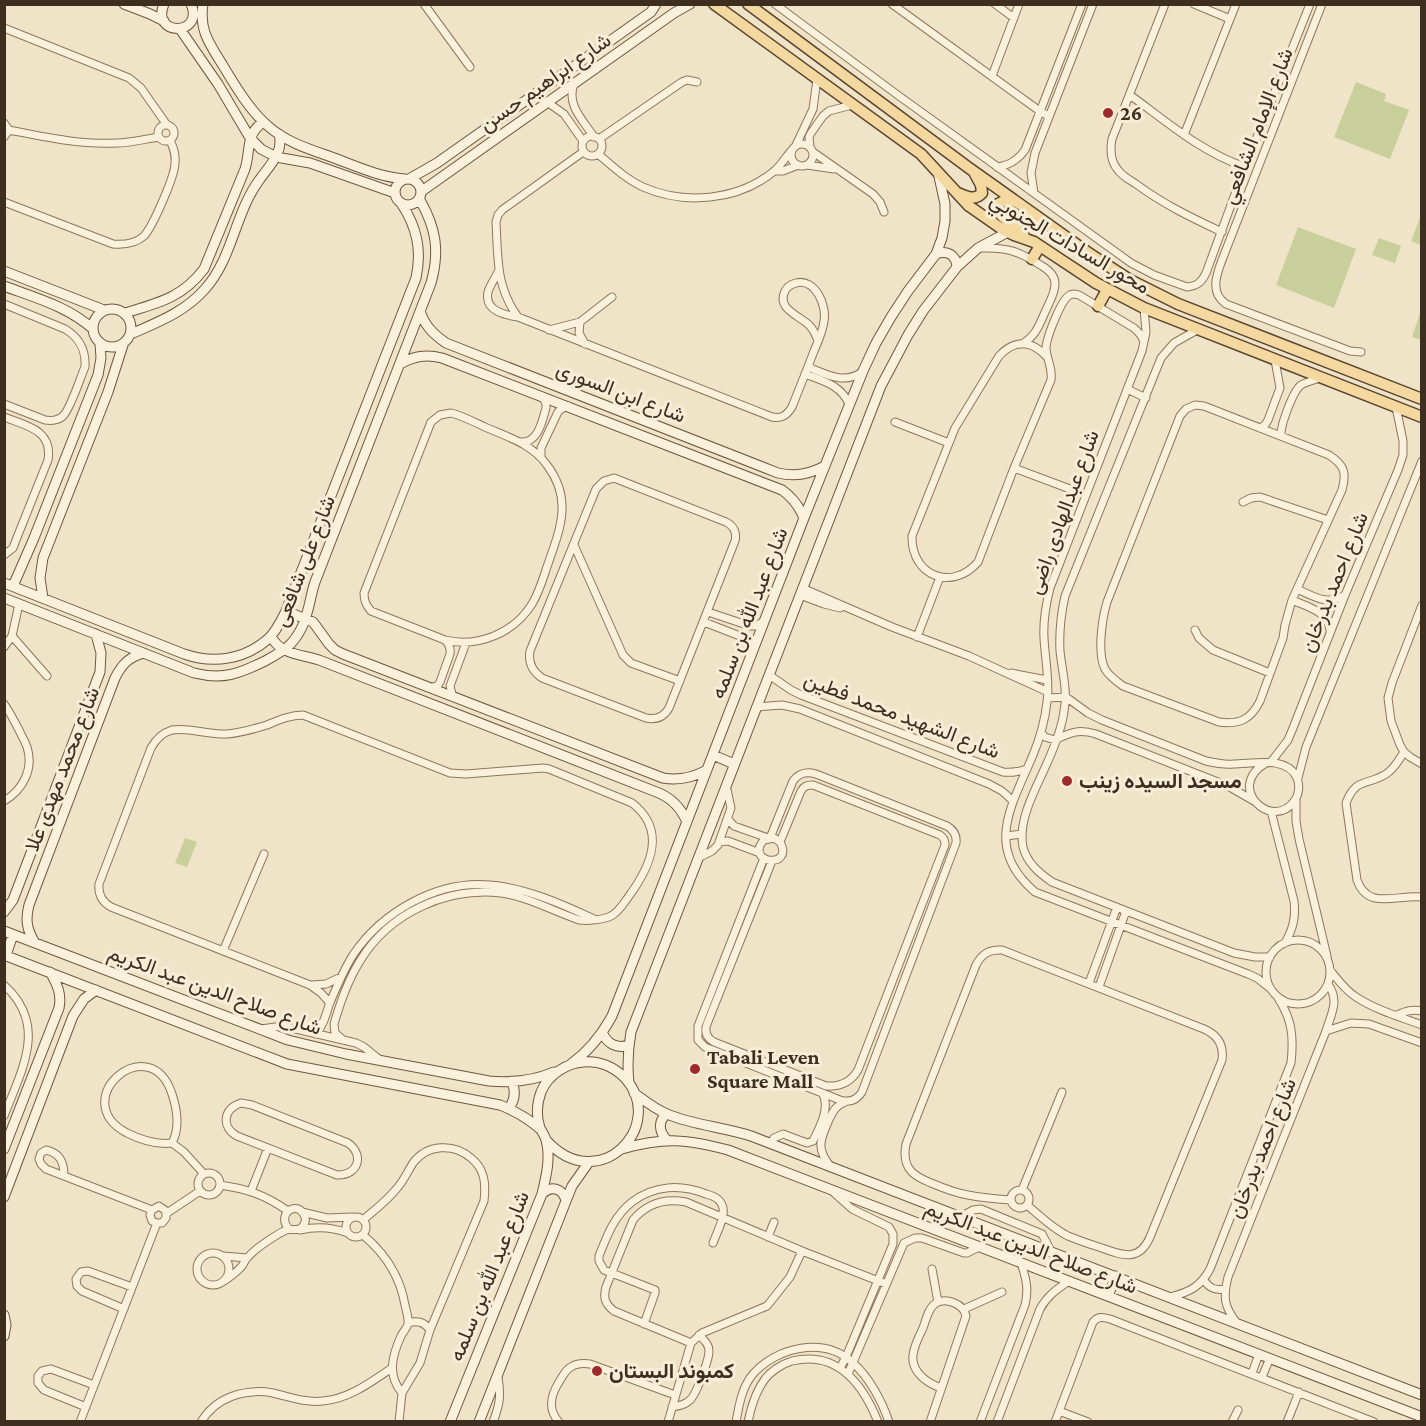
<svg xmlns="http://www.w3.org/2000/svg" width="1426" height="1426" viewBox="0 0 1426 1426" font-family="'Crimson Pro',Vazirmatn,serif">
	<rect width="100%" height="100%" fill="#f0e4c8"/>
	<path fill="#c9cf9b" d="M1356 82 1386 94 1384 101 1409 110 1390 159 1334 137Z
		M1421 215H1422L1421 245 1411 241Z
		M1298 227 1356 249 1334 308 1276 285Z
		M1379 238 1401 246 1395 263 1372 255Z
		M1421 310V340L1412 337Z
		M185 838 197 842 187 867 175 863Z"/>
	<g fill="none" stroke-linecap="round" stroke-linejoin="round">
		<g stroke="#8d765c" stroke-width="9">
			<path id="street" d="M424 4 470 67
				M775 4 899 96 1131 263 1154 275 1187 287C1197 286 1202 282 1206 273L1245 167 1310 4
				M892 4 1041 112 1049 116
				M995 4 1014 18
				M1165 4 1112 139C1110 150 1110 161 1118 170 1122 176 1130 180 1136 184 1163 204 1192 218 1222 232
				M1194 4 1230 19
				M1322 4 1222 260C1216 276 1210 293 1226 304L1350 351 1361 352
				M4 28 129 78 141 88 167 125
				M992 76 1019 4
				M574 84C566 105 583 120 594 137
				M1130 95C1167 122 1201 152 1245 167
				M547 102 564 114 583 141
				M4 123 9 130 4 137
				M158 133a8 8 0 1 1 16 0a8 8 0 1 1-16 0Z
				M9 130C45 137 80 145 117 143 131 143 145 139 159 137
				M1184 135 1236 4
				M582 146a10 10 0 1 1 20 0a10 10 0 1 1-20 0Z
				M599 139 682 82 687 80 697 82
				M791 155a11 11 0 1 1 22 0a11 11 0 1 1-22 0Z
				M796 145 813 109 817 79
				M810 147 809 137 811 133 823 116 829 111 852 105
				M583 152 502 210 498 215 496 222C498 259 496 287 518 317L772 417C782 419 787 415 792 407 799 389 807 370 814 351 818 342 823 331 824 321 827 305 815 278 796 283 792 284 787 287 785 291 776 309 800 316 809 325 814 330 816 335 818 341
				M813 152 873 194 880 202 884 212
				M598 154C612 166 626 179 643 187 684 205 737 201 773 172 780 167 785 158 791 151
				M807 165 834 169
				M997 167C1010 165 1018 160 1025 150L1082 4
				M776 171H783L798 165
				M1034 193 1031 173 1035 153 1093 4
				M4 202 113 244C124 245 135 244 144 236 153 226 175 176 175 163 176 154 173 147 170 140
				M981 248C1008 247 1020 252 1042 266 1049 270 1055 276 1055 284 1055 293 1049 303 1046 310 1039 325 1037 335 1022 344
				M499 270C496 277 490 285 488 292 484 311 505 315 518 317
				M4 304 65 329C80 338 86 350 85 367 80 378 71 408 63 416 58 421 52 421 45 420L4 404
				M1144 308 1146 332 1142 351 1050 588C1046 604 1043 621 1044 638 1045 659 1050 681 1047 702 1045 720 1040 738 1033 755 1012 805 983 848 1035 892L1248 974 1257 978 1271 989
				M580 322 579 333 585 344
				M549 330 580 322 612 297
				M1197 330 1174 343 1161 358 1065 596C1061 614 1059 632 1060 651 1062 671 1068 691 1064 711 1062 728 1051 755 1043 772 1033 794 1018 822 1023 847 1027 863 1039 873 1052 882L1234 953 1255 957H1270
				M1047 357C1032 340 1015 339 999 356L955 428 912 536C911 576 952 592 978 562L1014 468 1051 380C1053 367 1046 359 1046 347 1047 337 1061 299 1070 295 1073 293 1075 294 1079 295L1134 328 1140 334 1144 341
				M808 367C826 374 844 385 862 372
				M805 374C823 381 841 385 849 404
				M1127 389 1146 398
				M1195 405 1204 406 1329 455C1344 465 1347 472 1342 490L1292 600 1285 625 1283 638 1260 701C1251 719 1240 725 1219 722L1123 686C1116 681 1109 676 1105 669 1097 653 1102 619 1107 602L1180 416 1186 409Z
				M4 417C27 426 53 430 48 460L16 540 13 548 4 555
				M895 422 949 443
				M1260 428 1265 425 1268 420 1280 388 1275 360
				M1281 436C1280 426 1293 391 1301 385 1306 382 1314 380 1320 378
				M521 442C538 443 542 422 546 408V404L543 397
				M541 457V448L558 412 561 409 568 406
				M1014 468 1070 489
				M614 478 726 522C734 526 737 533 735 541L669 708C664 717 656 720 646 718L542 678C532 671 528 662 530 651L596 489 604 481Z
				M1243 502 1251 498 1260 497 1328 520
				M574 545 623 655 631 663 680 681
				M802 588 892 627 969 656 1048 692
				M1297 589C1315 597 1327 606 1345 595
				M800 595 824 604 840 608
				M1292 600C1308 607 1327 611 1330 630
				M1422 605 1392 683 1388 698 1391 721 1400 745 1404 752 1410 757 1422 764
				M708 612 750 626H756L764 621
				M704 622 745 638 749 641 753 650
				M1195 630 1199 638 1213 650 1270 673
				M12 636 47 676
				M917 637 940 577
				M4 647 12 636 19 604
				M1011 673 1047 680
				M769 675 791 690 801 695 1003 772C1012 773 1018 772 1027 769
				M431 688 438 685 440 682 450 654C451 648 449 644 445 640L371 611C366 605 364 601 364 593L431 422 440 415 451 413C463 416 474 422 485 427 508 437 532 444 547 465 572 498 561 527 549 561 544 575 540 591 532 604 514 633 478 648 445 640
				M455 698 452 694 450 686 466 643
				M1048 698 1066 697 1088 713 1102 720 1206 761C1215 763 1224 765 1233 764 1253 764 1287 755 1297 778 1300 785 1299 794 1295 800 1273 833 1224 787 1266 763
				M4 704C10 712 14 721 19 730 21 735 25 741 27 747 34 769 23 790 4 801
				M756 707 782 705 800 709 989 784 1002 791 1013 801
				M1041 733 1045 737 1055 740C1071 732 1079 729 1096 734L1228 786 1254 801
				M1404 752C1399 760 1394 769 1386 774 1367 786 1356 777 1346 803L1357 880C1368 911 1397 894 1422 897
				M1271 762 1288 740 1293 728 1345 595 1398 470 1403 455V441L1396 407
				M1298 778 1306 747 1422 461
				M1296 798V821L1299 839 1327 956
				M1271 811 1294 901C1296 917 1293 929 1285 943
				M728 819 734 826 768 838
				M1006 836 1022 834
				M719 842 728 841 760 853
				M698 858 712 851 718 845 731 808 726 785
				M764 858 698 1026V1040L705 1047 840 1100C850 1103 857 1100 862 1092L956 843C957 835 954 830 947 826L816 774C806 771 799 773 793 781L770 838
				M772 861 707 1024C704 1032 707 1038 714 1042L826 1086C840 1087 851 1082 858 1070L945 845C945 840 944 838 940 835L813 785C807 785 804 786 801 791L780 842C795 870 743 863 764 840L774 838 780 842
				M1266 972a32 32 0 1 1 64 0a32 32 0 1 1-64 0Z
				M223 951 264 854
				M1330 970C1338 980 1345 990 1356 997 1376 1010 1400 1017 1422 1025
				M1089 983 1117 907
				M4 985C49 1025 21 1071 4 1116
				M312 985 326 984 341 977
				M1099 987 1126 911
				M330 1003 321 993 310 985 111 907C102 902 98 895 99 884L151 748C156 739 162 733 172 730 187 727 210 735 227 734 241 733 254 729 267 725 279 720 290 715 303 715L450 773 466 774 543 768 549 769 632 803C667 830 651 866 629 896 624 903 619 912 611 916 602 920 588 921 579 920 553 911 528 897 501 893 446 887 389 913 360 961 348 980 340 1003 334 1024L335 1033 343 1040
				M1397 1015C1406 1011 1412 1009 1422 1011
				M261 1029 283 1026 356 1043 364 1047 380 1060
				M1326 1031 1351 1023 1369 1024 1422 1043
				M316 1034C323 1026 326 1015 329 1005 336 988 343 971 353 955 382 912 437 880 490 885 526 888 562 904 594 919
				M241 1103 252 1105 348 1143C365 1155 358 1176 337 1175L237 1136C221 1127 223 1109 241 1103Z
				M172 1143C180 1128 177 1109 172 1094 150 1027 65 1100 127 1133 141 1140 156 1145 172 1143L184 1152 204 1174
				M770 1144 774 1138 783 1134 807 1143 813 1141C820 1126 830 1109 823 1094
				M830 1166C825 1159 820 1152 821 1143 822 1135 831 1112 837 1107 840 1104 841 1104 845 1102
				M198 1184a11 11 0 1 1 22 0a11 11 0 1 1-22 0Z
				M64 1175C64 1162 60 1153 46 1150L41 1153 39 1159 41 1164 46 1169 152 1210
				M220 1185C248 1189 265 1195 288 1211
				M1011 1199a9 9 0 1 1 18 0a9 9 0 1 1-18 0Z
				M1022 1190 1062 1092
				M251 1191 268 1148
				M833 1192 852 1209 889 1227 893 1234V1244L846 1357 840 1368
				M1011 1200C996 1199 982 1198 968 1195 955 1193 943 1188 931 1183 924 1180 916 1177 911 1171 904 1163 904 1154 906 1144L976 965C982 954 989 949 1002 950L1204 1029C1218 1035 1224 1045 1222 1060L1150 1237C1139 1263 1121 1255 1099 1247 1089 1244 1078 1240 1068 1236 1053 1229 1040 1216 1027 1205
				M302 1212 327 1218 352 1217
				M167 1213 200 1191
				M962 1216 973 1210 981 1209 1042 1234 1051 1251
				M346 1227a10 10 0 1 1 20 0a10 10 0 1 1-20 0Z
				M364 1219C376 1209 388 1200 398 1187 404 1180 408 1171 413 1163 427 1144 454 1143 471 1158 485 1169 486 1184 484 1201L430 1330 420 1363 402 1393 399 1422
				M300 1230C317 1226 332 1227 348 1233
				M363 1235C386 1254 400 1276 405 1305 406 1310 409 1319 408 1324 407 1328 403 1332 401 1336 392 1356 387 1375 402 1393
				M768 1237 774 1222
				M197 1269a16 16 0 1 1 32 0a16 16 0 1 1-32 0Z
				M223 1256 247 1258
				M932 1269 938 1302
				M1204 1280C1209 1288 1215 1291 1225 1289
				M224 1281C230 1277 237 1272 242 1266 244 1263 245 1260 247 1258 255 1249 267 1241 277 1235 278 1234 284 1231 286 1230 292 1228 302 1233 305 1222 306 1219 305 1216 303 1213 295 1201 276 1215 289 1229
				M1170 1297C1190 1292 1200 1287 1210 1269L1291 1063C1294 1036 1292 1019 1277 996
				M124 1309 82 1291 77 1286 76 1279 81 1272 88 1271 132 1287
				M964 1309 1002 1292
				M408 1323C418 1320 424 1322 430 1330
				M1237 1323C1224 1307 1223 1297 1228 1277L1326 1031C1331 1014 1340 1001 1328 984
				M644 1324 655 1293V1290L604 1270 599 1261V1256C607 1236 614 1216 632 1202 654 1185 681 1184 706 1194 714 1196 721 1199 723 1208 725 1218 717 1232 713 1243
				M691 1343 614 1311C605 1304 603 1298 606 1287L633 1220C647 1203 665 1198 686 1202L802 1251 886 1284
				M1252 1373 1259 1354
				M848 1374 904 1243 915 1238H922L964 1253H967L979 1247
				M1262 1377 1270 1358
				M86 1407 44 1390 38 1383V1376L42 1371 51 1369 94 1385
				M672 1407C679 1406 685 1405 690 1400 696 1395 709 1360 709 1351 709 1344 704 1340 699 1335
				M1059 1411 1088 1422
				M80 1422 157 1223H162L166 1218V1211L159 1206 152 1210 150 1215 152 1221 157 1223
				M201 1422C216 1397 245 1388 273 1393 290 1397 305 1403 323 1401 349 1399 371 1382 392 1368
				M493 1422C500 1404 501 1396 498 1377
				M559 1422C547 1409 551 1395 559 1382 563 1376 565 1370 571 1367 577 1363 583 1363 590 1364L675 1395
				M668 1422 691 1343 702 1333 767 1306 790 1277 802 1251
				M736 1422C739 1405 742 1387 753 1374 777 1347 824 1336 853 1363 869 1377 882 1401 889 1422
				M748 1422C751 1407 756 1391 765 1379 771 1371 782 1364 792 1361 837 1350 863 1384 878 1422
				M930 1422 966 1316C964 1304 946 1297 936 1303 928 1308 926 1320 923 1328 919 1336 914 1346 913 1355 911 1372 927 1383 941 1388
				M980 1422 1025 1305C1029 1289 1026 1278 1021 1263
				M997 1422 1040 1309C1047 1296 1057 1289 1069 1281
				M1055 1422 1093 1322C1098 1316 1103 1317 1110 1319L1374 1422
				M1232 1422 1238 1410
				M1287 1422 1299 1392"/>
		</g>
		<g stroke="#6f573f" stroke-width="11">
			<path id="secondary" d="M124 4 150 14 164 21
				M164 4C150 37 205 36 191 4
				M203 4C199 30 209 43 222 64 234 84 250 111 268 126 287 143 312 150 334 158 358 167 380 177 405 179
				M180 29 218 84 250 138 261 149 276 157 310 163 395 193
				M395 192a13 13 0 1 1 26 0a13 13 0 1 1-26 0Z
				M409 179 437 163 651 12 656 4
				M422 191 674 13 690 4
				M936 254C948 250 956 255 957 267
				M4 271 104 310
				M4 286C36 298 67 306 93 329
				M93 328a19 19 0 1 1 38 0a19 19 0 1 1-38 0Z
				M420 311C425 326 433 334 446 343L778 473C796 477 809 474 825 466
				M125 313C158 303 182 298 204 269L245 169C251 150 245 135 263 122
				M131 334C158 322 185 312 205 289 233 258 235 212 260 179 270 165 284 152 279 134
				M400 364C414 356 426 354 442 358L782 490C792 497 799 506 804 518
				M4 583 184 654C213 664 244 660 268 639 276 632 281 621 286 611L416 278C422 250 417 227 401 203
				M13 586 34 538 98 375 101 358 100 343
				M4 598 194 673C223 680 239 674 265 661 283 651 293 646 302 627 309 613 310 597 315 582L431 283C440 251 436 228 420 200
				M43 598 40 578 43 558 108 392 123 345
				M286 611 313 622 329 644 335 650 343 654 663 778C679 781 692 778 707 770
				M271 636C280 655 301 654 319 660L659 793C673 799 681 808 687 822
				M713 755 734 764
				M4 912 13 900 100 672 101 653 96 634
				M4 931 288 1040 346 1054 489 1081C512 1083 533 1081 554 1072
				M35 943C27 930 25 920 29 905L115 678C122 664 129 657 144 653
				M4 955 287 1064 500 1105C515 1111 528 1118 540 1129
				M6 955 13 935
				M602 1032C607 1044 617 1049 629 1045
				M571 1064C589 1051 601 1036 612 1016L804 518 863 371 876 343 891 317 908 291 936 254 942 238 945 221V204L938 172
				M629 1083C627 1065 628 1049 631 1032L881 386 908 335 923 311 957 267 978 248 1008 232
				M634 1093C645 1101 655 1109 667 1114 693 1125 723 1127 751 1136L1422 1395
				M509 1108C515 1100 516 1092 512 1082
				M666 1114C658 1122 659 1132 667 1140
				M4 1149 59 1008C62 994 57 984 50 972
				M622 1149C664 1137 687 1139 728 1150L1422 1417
				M542 1194C551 1185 563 1188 566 1201
				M4 1197 73 1016 84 999 96 990
				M1108 1296 1116 1276
				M4 1315 6 1325 4 1336
				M450 1422 542 1194C546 1177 551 1157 546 1140 545 1136 542 1132 540 1128 536 1116 537 1103 541 1092 548 1075 566 1063 584 1062 599 1060 614 1067 625 1078 668 1126 598 1198 546 1140
				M479 1422 566 1201 572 1186 589 1162"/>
		</g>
		<g stroke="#5b4430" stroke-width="13">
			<path id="primary" d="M714 4 921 154 969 206 1002 229 1014 235 1034 242 1096 283 1144 308 1422 417
				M748 4 969 168 1090 254 1130 280 1178 304 1422 399
				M958 193C967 197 975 201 982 193L981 185 975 174
				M1017 202 1004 201 998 204 997 207 999 213 1024 236
				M1032 259 1040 246
				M1098 306 1107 290"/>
		</g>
		<use href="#street" stroke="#faf1dc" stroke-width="7"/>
		<use href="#secondary" stroke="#faf1dc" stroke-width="9"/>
		<use href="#primary" stroke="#f3d9a0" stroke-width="10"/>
	</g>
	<g fill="#9e2a2b" stroke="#f7eed8" stroke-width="2">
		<circle cx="1108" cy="113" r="6"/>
		<circle cx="1067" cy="781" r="6"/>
		<circle cx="695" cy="1069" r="6"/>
		<circle cx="597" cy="1371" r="6"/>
	</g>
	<g text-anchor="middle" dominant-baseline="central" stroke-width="6" stroke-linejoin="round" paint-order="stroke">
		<g font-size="21" fill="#3d2e20" stroke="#f7eed8">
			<text transform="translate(545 82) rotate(-35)">شارع ابراهيم حسن</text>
			<text transform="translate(1257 126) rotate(-69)">شارع الإمام الشافعي</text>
			<text transform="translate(1070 243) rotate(30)">محور السادات الجنوبي</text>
			<text transform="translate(621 392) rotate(21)">شارع ابن السورى</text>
			<text transform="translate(1063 512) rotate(-70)">شارع عبدالهادى راضى</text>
			<text transform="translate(304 561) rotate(-69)">شارع على شافعى</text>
			<text transform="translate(1334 582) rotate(-68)">شارع احمد بدرخان</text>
			<text transform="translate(749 613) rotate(-69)">شارع عبد الله بن سلمه</text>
			<text transform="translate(902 715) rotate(21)">شارع الشهيد محمد فطين</text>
			<text transform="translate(62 769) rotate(-69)">شارع محمد مهدى علا</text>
			<text transform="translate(215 990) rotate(20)">شارع صلاح الدين عبد الكريم</text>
			<text transform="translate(1262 1148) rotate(-68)">شارع احمد بدرخان</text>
			<text transform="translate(1031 1247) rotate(21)">شارع صلاح الدين عبد الكريم</text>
			<text transform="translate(489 1276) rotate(-68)">شارع عبد الله بن سلمه</text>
		</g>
		<g font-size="21" font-weight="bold" fill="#3d2e20" stroke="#f7eed8" text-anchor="start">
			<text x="1120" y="113">26</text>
			<text x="1079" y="781">مسجد السيده زينب</text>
			<text x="707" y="1057">Tabali Leven<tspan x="707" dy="24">Square Mall</tspan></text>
			<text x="609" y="1371">كمبوند البستان</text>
		</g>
	</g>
	<rect width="1426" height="1426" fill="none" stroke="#3d2e20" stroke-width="12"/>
</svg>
